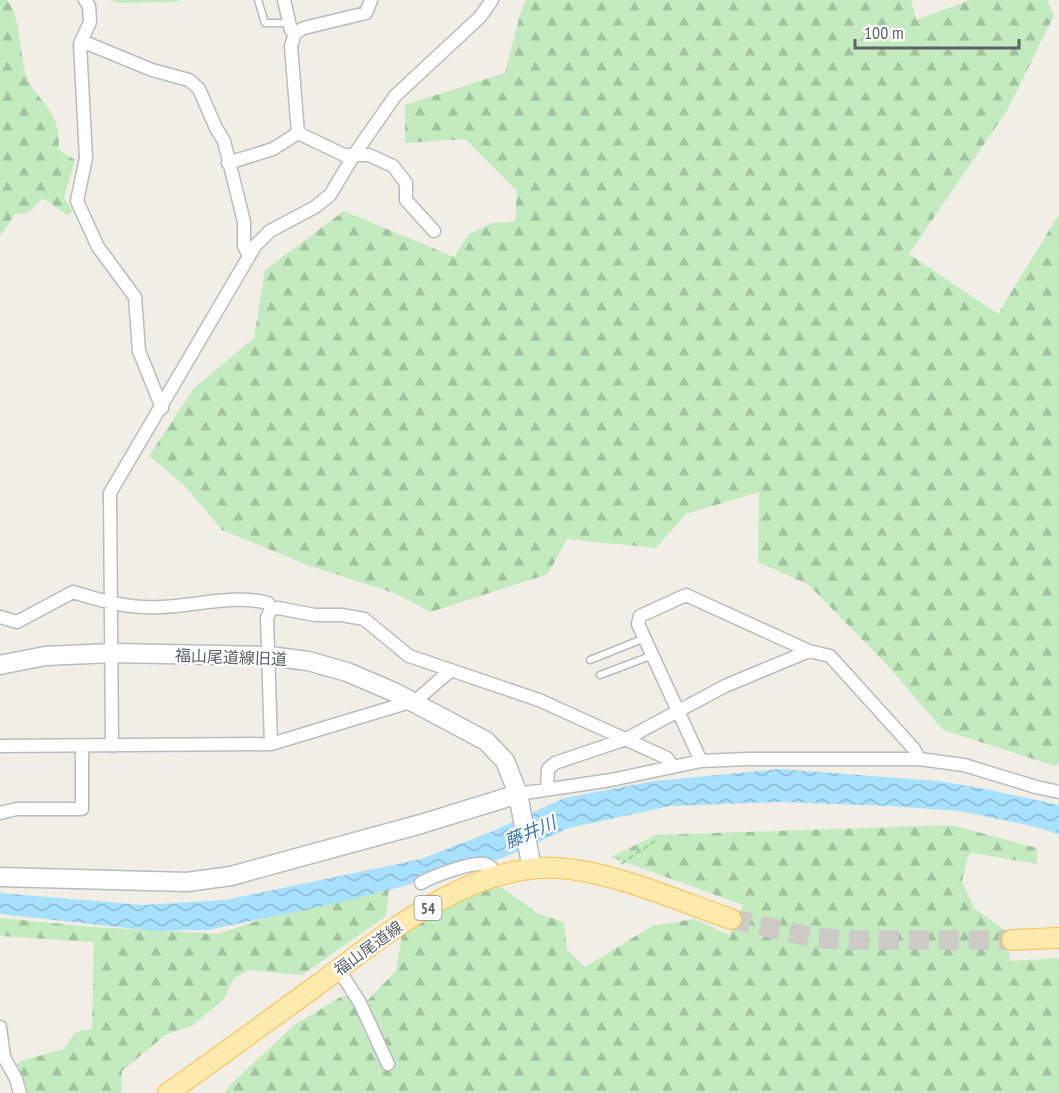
<svg xmlns="http://www.w3.org/2000/svg" width="1059" height="1093" viewBox="0 0 1059 1093" font-family="'PT Sans Narrow','Noto Sans JP',sans-serif">
	<defs>
		<pattern id="forest-firs" width="22" height="20" patternUnits="userSpaceOnUse" patternTransform="scale(1.5)"><rect width="22" height="20" fill="#c4ebc0"/><path d="M5 1l3.5 6h-7zM16 11l3.5 6h-7z" fill="#a2c2a0"/></pattern>
		<pattern id="water-waves" width="16" height="10" patternUnits="userSpaceOnUse" patternTransform="scale(1.5)"><rect width="16" height="10" fill="#a8e1ff"/><path d="M0 5q4-4 8 0t8 0" fill="none" stroke="#8cbad2"/></pattern>
	</defs>
	<rect width="100%" height="100%" fill="#f1eee6"/>
	<path fill="url(#forest-firs)" d="M0 0H7C23 18 18 62 30 84 32 89 38 94 41 99 56 117 59 127 59 150L75 160 64 198 73 212 67 215 43 198 28 213 15 214 0 236Z
		M109 0H181L176 2 120 3Z
		M526 0H911L916 20 970 0H1047L1054 15 1008 109 909 254 998 314 1059 214V763L1055 766 943 730 889 667 809 585 758 562 759 492 686 514 656 548 567 539 548 574 431 612 394 593 310 566 222 530 185 486 149 456 194 388 254 338 265 270 344 211 454 257 468 235 491 223 515 222 517 191 465 139 405 143V105L505 73 521 11Z
		M951 825 1037 848V864L974 853 968 856 962 881 974 908 1006 931 1010 961 1059 958V1093H225L230 1085 293 1026 344 995 367 1001 396 971 403 928 477 877 503 888 537 913 564 922 567 950 585 967 652 926 694 919 729 935 743 905 611 857 656 835Z
		M390 877 386 916 302 975 250 970 234 978 224 999 192 1026 165 1035 122 1071 121 1093H22L13 1070 21 1061 64 1049 75 1032 92 1029 94 942 0 936V918L93 927 217 934Z"/>
	<path fill="url(#water-waves)" d="M780 769 938 781 986 789 1059 805V834L1028 825 959 811 890 806 781 802 670 806 569 828 505 857 404 886 342 902 208 930 155 931 0 914V893L143 905 225 900 421 859 493 831 564 798 655 781Z"/>
	<g fill="none" stroke-linecap="round" stroke-linejoin="round">
		<path stroke="#cccbc6" stroke-width="20" stroke-dasharray="20 10" stroke-linecap="butt" d="M731 919 816 938 855 940H1012"/>
		<g stroke="#b8bcc1" stroke-width="9">
			<path id="lane" d="M258 0 265 23H289
				M590 660 645 638
				M600 675 653 655"/>
		</g>
		<g stroke="#b8bcc1" stroke-width="15">
			<path id="street" d="M85 0 89 6 90 22 80 44 86 158 77 201 98 247 135 297 139 351 162 408
				M284 0 291 30 295 33
				M80 44H89L152 70 189 80 199 89 216 128 224 141 244 222V246L249 256
				M298 133 344 155H369L393 166 406 183V200L434 231
				M228 163 273 149 298 133 291 46 295 33 304 28 366 13 371 0
				M0 617 17 622 73 592C102 601 130 609 161 607 193 606 237 594 268 603L271 609
				M271 744 267 618 271 609 278 608 315 615H342L364 619 409 656 539 700 667 758 673 767
				M0 746 271 744 410 702 420 697 450 671
				M112 746 110 493 255 246 270 231 315 207 330 195 354 155 395 96 480 17 492 0
				M701 761 638 624 640 616 686 595 809 651 830 656 914 749 919 759
				M547 789 548 769 555 763 626 739 725 686 809 651
				M518 794 611 780 701 761 747 759H919L964 765 1036 787 1059 792
				M0 813 17 809H82V747
				M421 883C433 876 471 862 484 864 491 865 494 871 497 876
				M339 970 360 1003 388 1064
				M0 1027 4 1057 16 1079 20 1093"/>
		</g>
		<g stroke="#b7bcc1" stroke-width="21">
			<path id="secondary" d="M0 665 45 656 112 653 269 656 308 661 347 672 394 692 486 741 505 761 518 794 532 869
				M0 877 187 882 231 876 421 824 518 794"/>
		</g>
		<g stroke="#ffbf51" stroke-width="22">
			<path id="primary" d="M1012 940 1059 938
				M168 1093C216 1059 264 1024 312 989 381 939 465 864 557 868 612 871 679 901 731 919"/>
		</g>
		<path stroke="#9acfa4" stroke-width="2" stroke-dasharray="6 3" stroke-linecap="butt" d="M621 864 655 841"/>
		<use href="#lane" stroke="#fff" stroke-width="6"/>
		<use href="#street" stroke="#fff" stroke-width="12"/>
		<use href="#secondary" stroke="#fff" stroke-width="18"/>
		<use href="#primary" stroke="#ffeaad" stroke-width="20"/>
	</g>
	<g text-anchor="middle" dominant-baseline="central" stroke-width="4.5" stroke-linejoin="round" paint-order="stroke">
		<rect fill="#fff" stroke="#8e9295" stroke-width="1.5" x="414.5" y="896" width="27" height="24" rx="4.5"/>
		<g font-size="15" font-weight="bold" fill="#5d6368">
			<text x="428" y="908">54</text>
		</g>
		<g font-size="16" fill="#5d6368" stroke="#fff">
			<text transform="translate(231 657) rotate(2)">福山尾道線旧道</text>
			<text transform="translate(368 948) rotate(-36)">福山尾道線</text>
		</g>
		<g font-size="18" font-style="italic" fill="#3478aa" stroke="#fff">
			<text transform="translate(530 832) rotate(-23)">藤井川</text>
		</g>
	</g>
	<path d="M855 39v9h164v-9" fill="none" stroke="#5d6368" stroke-width="3"/>
	<text x="864" y="39" font-size="18" fill="#5d6368" stroke="#ffffff" stroke-width="4.5" paint-order="stroke">100 m</text>
</svg>
